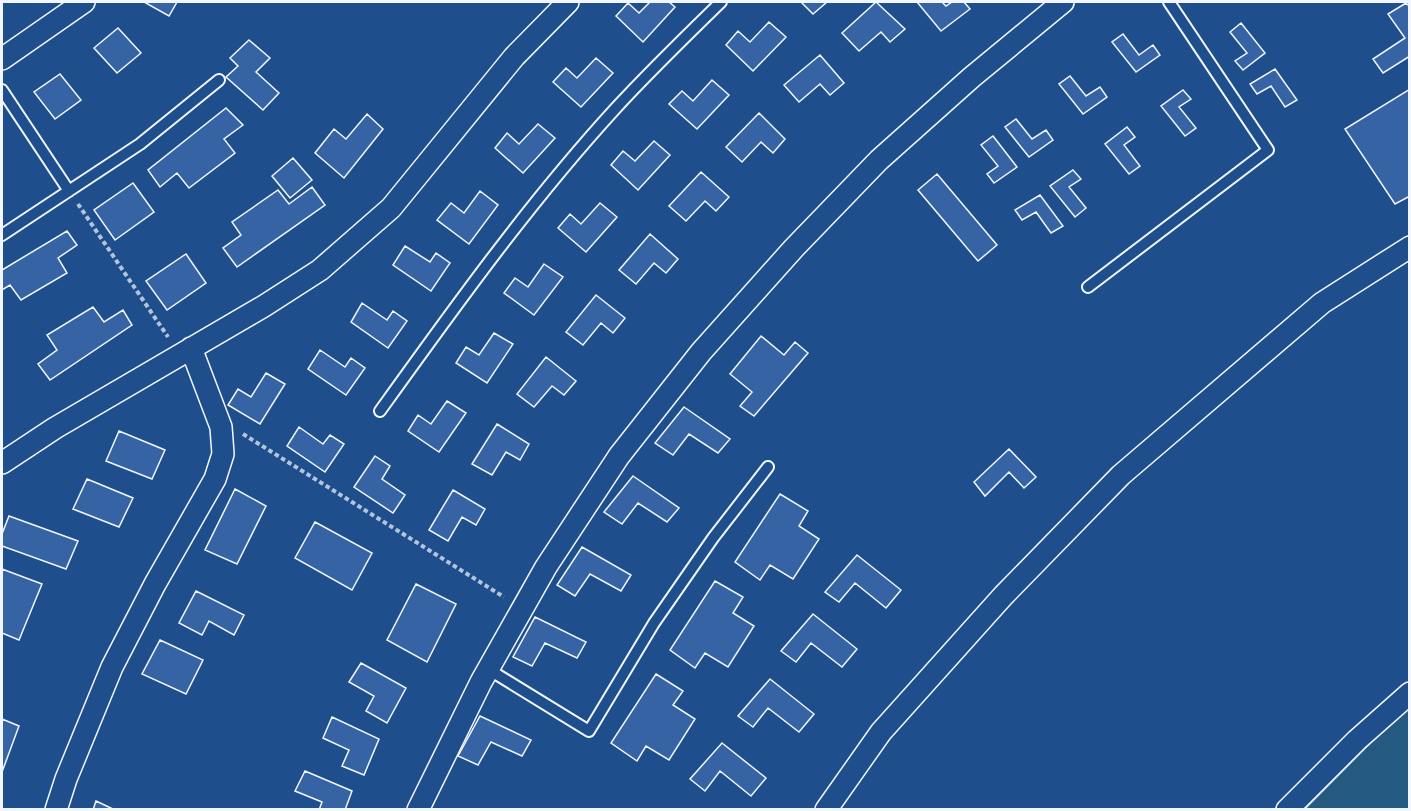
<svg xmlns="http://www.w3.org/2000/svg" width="1411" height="811" viewBox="0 0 1411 811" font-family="'IBM Plex Sans',sans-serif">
	<rect width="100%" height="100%" fill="#1f4e8c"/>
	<path fill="#245a82" stroke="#a8bbd7" stroke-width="1.5" d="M1409 704V809H1305Z"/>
	<path fill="#3563a3" stroke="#f2f6ff" stroke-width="1.5" d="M144 2H177L169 16Z
		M650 2H669L675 7 643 42 616 16 628 3 639 13Z
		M801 2H827L813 14Z
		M876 2 905 29 890 42 881 32 859 51 842 33Z
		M917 2H942L946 6 952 2H964L970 9 941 31Z
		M1406 3 1410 7V56L1383 73 1373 59 1405 38 1388 14Z
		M769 22 786 37 753 71 726 45 738 31 750 42Z
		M1241 23 1265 53 1243 70 1235 61 1247 53 1230 32Z
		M118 28 141 53 117 73 94 48Z
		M1123 34 1139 55 1153 45 1160 55 1136 72 1112 42Z
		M249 40 270 58 256 72 279 93 263 110 226 77 238 66 230 58Z
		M820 55 844 83 830 95 820 84 799 102 784 85Z
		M596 58 613 73 581 107 553 82 566 68 577 78Z
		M1275 69 1297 100 1285 107 1271 86 1257 94 1250 84Z
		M60 74 81 100 55 119 34 92Z
		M1070 76 1086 96 1100 87 1107 97 1083 114 1059 84Z
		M712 80 729 95 697 129 669 104 682 91 693 101Z
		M1410 89V196L1395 204 1345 129Z
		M1183 90 1191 99 1179 107 1196 128 1185 136 1161 106Z
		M226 108 243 125 224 139 235 153 189 188 177 173 160 187 148 170Z
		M759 113 785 139 773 153 761 142 742 162 726 147Z
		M367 114 383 129 344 178 315 153 334 129 346 139Z
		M1016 119 1032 139 1046 130 1053 140 1029 157 1005 127Z
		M538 124 555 138 523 173 495 148 507 133 519 144Z
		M1127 127 1135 137 1124 145 1140 166 1129 174 1105 144Z
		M993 136 1017 167 994 183 987 174 998 166 981 145Z
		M654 141 670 155 638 190 611 165 623 151 635 161Z
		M293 158 312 180 290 198 272 176Z
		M1073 170 1081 179 1069 187 1086 208 1075 217 1050 186Z
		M701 172 729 197 716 211 705 201 686 221 669 206Z
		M937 174 997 245 978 261 918 190Z
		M133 183 154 212 115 240 94 210Z
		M312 187 325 205 237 267 223 248 241 235 232 222 278 190 289 204Z
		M480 191 498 205 469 244 437 220 451 203 464 213Z
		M1040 195 1063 226 1051 233 1036 212 1022 220 1015 210Z
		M600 203 617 217 586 252 558 228 570 214 581 224Z
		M67 231 77 245 58 258 67 273 21 300 10 285 2 290V270Z
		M650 234 678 259 666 273 654 263 636 284 619 270Z
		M405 246 430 262 436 253 450 263 431 291 393 265Z
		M186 254 206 283 167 310 146 281Z
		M544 264 563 277 534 315 504 293 515 278 528 287Z
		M596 295 625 318 613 333 601 323 583 345 566 332Z
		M362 303 387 320 393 311 407 321 388 348 351 322Z
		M93 307 104 322 123 310 132 325 50 380 38 364 57 350 47 335Z
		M494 333 513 344 487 383 456 363 466 347 479 355Z
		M761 336 784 355 795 342 808 353 754 416 740 406 752 392 730 374Z
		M320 350 345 367 351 358 365 368 346 395 308 369Z
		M546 357 576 381 564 395 552 386 534 407 517 394Z
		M266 373 285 384 260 424 228 405 238 389 251 397Z
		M447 401 466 413 439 452 408 431 418 415 431 424Z
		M684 407 730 439 718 453 689 434 673 455 655 443Z
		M497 424 529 444 520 460 506 452 492 475 472 464Z
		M299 427 323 444 330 435 344 444 325 472 287 446Z
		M119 431 165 450 152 479 106 461Z
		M1009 449 1036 477 1024 488 1009 472 985 496 974 482Z
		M375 456 390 466 382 479 405 495 393 513 354 487Z
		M633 476 679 508 667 522 638 503 622 524 604 512Z
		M87 479 133 498 119 527 73 509Z
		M235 489 266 506 237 564 205 550Z
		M453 490 485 509 476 525 462 517 448 541 429 530Z
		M780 494 808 511 799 526 819 539 793 579 770 565 760 580 735 562Z
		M9 516 78 541 66 569 2 546V534Z
		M315 522 372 553 352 590 295 558Z
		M582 547 631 575 621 591 590 574 575 596 557 585Z
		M857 555 901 590 886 608 855 583 839 602 825 592Z
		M2 569 42 584 19 640 2 633Z
		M715 581 743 597 733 613 754 626 728 667 705 653 695 668 670 650Z
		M416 584 456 604 427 662 387 640Z
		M196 591 244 615 234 635 209 621 202 635 179 623Z
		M813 614 857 649 842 667 811 643 796 662 781 651Z
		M535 617 586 642 577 658 545 643 532 666 513 657Z
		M160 640 203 660 186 694 142 674Z
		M361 663 406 688 387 723 366 711 374 696 349 682Z
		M656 674 683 691 673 705 695 719 669 760 646 746 637 761 611 743Z
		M770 679 814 714 799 732 768 708 753 727 738 716Z
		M480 716 531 740 522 756 491 742 478 765 458 756Z
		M332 717 379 739 364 775 342 766 349 750 323 738Z
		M2 719 19 726 2 772Z
		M722 743 766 778 751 796 720 771 705 791 690 779Z
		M305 771 352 791 345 810H319L322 802 295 791Z
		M96 801 115 810H93Z"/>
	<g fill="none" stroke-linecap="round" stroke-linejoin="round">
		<g stroke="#f2f6ff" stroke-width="14">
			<path id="lane" d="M2 90 69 191
				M2 235 140 144 219 80
				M1088 287 1268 150 1169 2
				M380 411C454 308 529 203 615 109 649 72 685 37 721 2
				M488 669 589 731 654 623 713 538 768 467"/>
		</g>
		<g stroke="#f2f6ff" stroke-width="24">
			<path id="street" d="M2 59 84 2
				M2 463 55 428 264 306 320 270 391 208 514 57 568 2
				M56 810 66 779 112 667 155 584 215 479 223 454 221 427 191 348
				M418 810 481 682 546 567 619 456 701 352 794 248 879 160 972 77 1063 2
				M826 810 881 732 1003 596 1121 475 1322 303 1410 247
				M1287 810 1357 740 1410 693"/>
		</g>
		<path stroke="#b3c4dc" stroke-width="4" stroke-dasharray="4.5 3" stroke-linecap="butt" d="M78 204 168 337
			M243 434 504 597"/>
		<use href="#lane" stroke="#1f4e8c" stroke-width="10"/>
		<use href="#street" stroke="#1f4e8c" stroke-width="21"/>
	</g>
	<rect width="1411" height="811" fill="none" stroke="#f2f6ff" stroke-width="6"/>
</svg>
